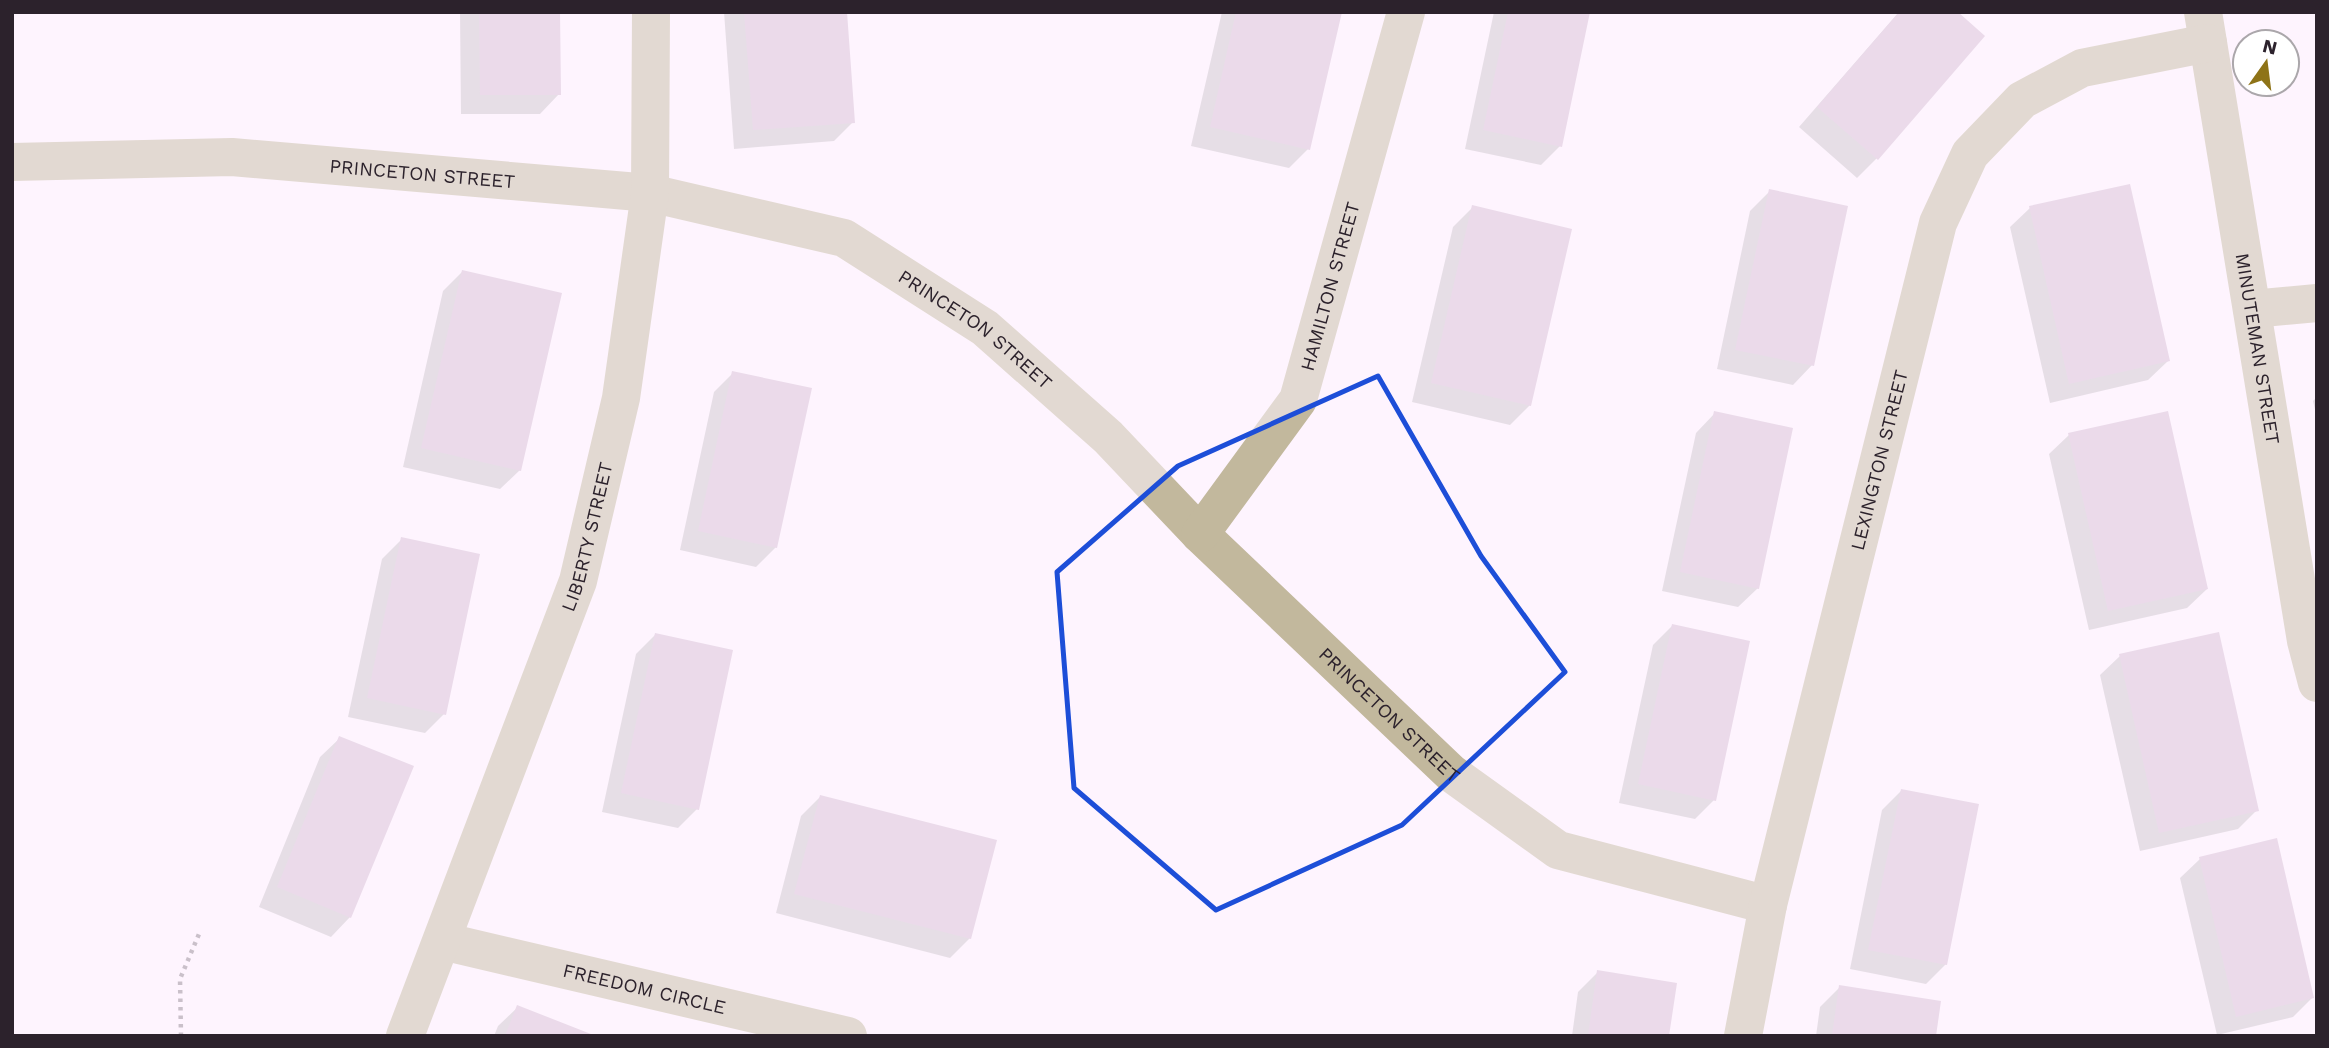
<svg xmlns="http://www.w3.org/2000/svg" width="2329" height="1048" viewBox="0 0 2329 1048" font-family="'Work Sans',sans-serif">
	<rect width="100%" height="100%" fill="#fef4fe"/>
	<path fill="#0003" d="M460 12H558L559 94 540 114H461Z
		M724 12H845L853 122 834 141 734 149Z
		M1222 12H1340L1308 149 1289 168 1191 146Z
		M1494 12H1589L1560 146 1541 165 1465 149Z
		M1899 12 1877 158 1857 178 1799 127Z
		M1770 191 1812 365 1793 385 1717 369 1750 211Z
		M1473 207 1530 405 1510 425 1412 402 1453 227Z
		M2030 208 2168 361 2148 380 2050 403 2010 227Z
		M462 272 520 470 500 489 403 467 443 291Z
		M733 373 776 547 756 567 680 550 714 392Z
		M2317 397V418L2313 401Z
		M1715 413 1758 588 1738 607 1662 591 1696 433Z
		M2069 435 2207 589 2187 608 2089 630 2049 454Z
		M402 539 444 714 425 733 348 717 382 559Z
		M1672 626 1714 800 1695 819 1619 803 1653 645Z
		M655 635 697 809 678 828 602 812 636 654Z
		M2120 656 2257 810 2238 829 2140 851 2100 675Z
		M340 738 350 917 331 937 259 907 320 757Z
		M1901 791 1946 964 1926 984 1850 969 1882 810Z
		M820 797 970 938 950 958 776 913 801 816Z
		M2200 859 2313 997 2293 1017 2217 1035 2180 878Z
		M1598 972 1667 1036H1572L1578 992Z
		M1840 987 1934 1036H1816L1820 1007Z
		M518 1007 592 1036H494L498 1026Z"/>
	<path fill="#d4bbd3" d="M479 12H560L561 95H480Z
		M744 12H847L855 123 753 130Z
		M1236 12H1342L1310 150 1210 127Z
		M1508 12H1590L1562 147 1483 130Z
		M1899 12H1958L1985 36 1878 160 1817 107Z
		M2130 184 2170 361 2069 384 2029 206Z
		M1769 189 1848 206 1814 366 1735 350Z
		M1472 205 1572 229 1531 406 1431 383Z
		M462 270 562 293 521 471 421 448Z
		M732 371 812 388 777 548 698 531Z
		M1714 411 1793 428 1759 589 1680 572Z
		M2168 411 2208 589 2108 611 2068 433Z
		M401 537 480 554 446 715 367 698Z
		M1672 624 1750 641 1716 801 1638 784Z
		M2219 632 2259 811 2159 833 2119 654Z
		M655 633 733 650 699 810 621 793Z
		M339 736 414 766 351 918 277 887Z
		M1901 789 1979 804 1947 965 1868 950Z
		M820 795 997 840 971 939 794 894Z
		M2277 838 2314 998 2236 1017 2199 857Z
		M1597 970 1677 983 1669 1036H1588Z
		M1839 985 1941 1001 1936 1036H1832Z
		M517 1005 596 1036H505Z"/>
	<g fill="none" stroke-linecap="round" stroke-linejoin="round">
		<path stroke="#8c828c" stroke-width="4.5" stroke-dasharray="3.5 5" stroke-linecap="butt" d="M181 1036 180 979 199 934"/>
		<g stroke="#c2b89d" stroke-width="38">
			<path id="s1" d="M2203 12 2306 641 2317 683"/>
			<path id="s2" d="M12 162 232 157 650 193 844 238 985 328 1108 437 1200 534 1451 773 1558 850 1768 905"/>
			<path d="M2252 309 2317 303"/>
			<path id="s3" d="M1200 534 1298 400 1406 12"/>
			<path id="s4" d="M442 941 848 1036"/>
			<path id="s5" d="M405 1036 578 581 621 398 650 193 651 12"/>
			<path id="s6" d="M1743 1036 1768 905 1938 223 1970 154 2022 100 2082 68 2208 43"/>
		</g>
	</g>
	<path d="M0 0H2329V1048H0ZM1378 376 1481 556 1565 672 1402 825 1216 910 1074 788 1057 572 1178 466Z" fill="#fef4fe" fill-opacity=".55" fill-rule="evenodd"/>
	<path fill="none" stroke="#1d4ed8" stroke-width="5" stroke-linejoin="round" d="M1378 376 1481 556 1565 672 1402 825 1216 910 1074 788 1057 572 1178 466Z"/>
	<g text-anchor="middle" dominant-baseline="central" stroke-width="5" stroke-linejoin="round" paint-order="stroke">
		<g font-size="19" fill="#2c222c" stroke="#fff">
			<text stroke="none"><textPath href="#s2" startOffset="411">PRINCETON STREET</textPath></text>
			<text stroke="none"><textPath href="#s3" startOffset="284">HAMILTON STREET</textPath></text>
			<text stroke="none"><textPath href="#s2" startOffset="999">PRINCETON STREET</textPath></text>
			<text stroke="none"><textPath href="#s1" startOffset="341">MINUTEMAN STREET</textPath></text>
			<text stroke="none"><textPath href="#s6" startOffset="592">LEXINGTON STREET</textPath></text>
			<text stroke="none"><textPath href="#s5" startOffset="532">LIBERTY STREET</textPath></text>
			<text stroke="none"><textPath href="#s2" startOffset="1566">PRINCETON STREET</textPath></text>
			<text stroke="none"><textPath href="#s4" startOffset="208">FREEDOM CIRCLE</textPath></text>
		</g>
	</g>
	<rect width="2329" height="1048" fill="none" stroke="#2c222c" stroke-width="28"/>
	<g transform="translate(2266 63) rotate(14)"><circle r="33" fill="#ffffff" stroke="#aba7ab" stroke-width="2"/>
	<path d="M0-5L12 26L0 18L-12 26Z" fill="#8e7317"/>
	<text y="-10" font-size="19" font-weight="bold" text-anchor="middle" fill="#2c222c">N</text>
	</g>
</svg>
